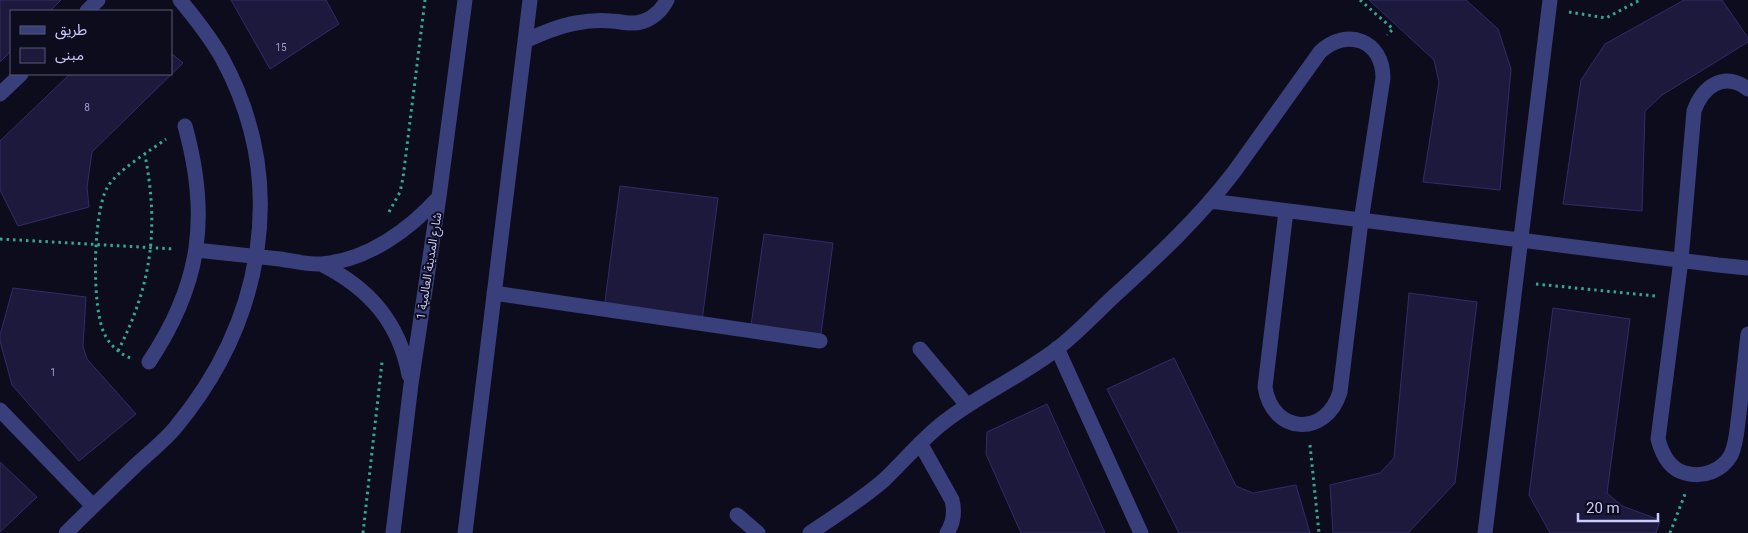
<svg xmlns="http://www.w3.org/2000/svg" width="1748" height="533" viewBox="0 0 1748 533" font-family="Roboto,'Noto Sans Arabic',sans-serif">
	<rect width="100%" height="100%" fill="#0d0c1d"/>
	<path fill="#1c193d" stroke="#312c68" d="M0 0H61L50 11H11V51L0 62Z
		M231 0H326L339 24 270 69Z
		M1369 0H1466L1498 29 1511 69 1500 190 1423 182 1439 82 1434 60Z
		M1684 0H1722L1748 38V42L1662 95 1645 111 1642 211 1563 204 1581 80 1605 44Z
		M171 53 183 63 92 152 87 187 89 207 18 226 0 190V141L70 74H171Z
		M620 186 718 198 702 321 604 309Z
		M764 234 833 243 821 334 751 325Z
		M13 288 86 297 83 346 87 359 136 414 79 461 12 385 0 341V335Z
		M1409 293 1477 302 1455 483 1408 533H1333L1330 485 1380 473 1394 458Z
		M1553 308 1630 319 1607 493 1622 506 1660 520 1656 533H1550L1529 495Z
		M1174 358 1236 486 1253 493 1296 485 1310 533H1179L1107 389Z
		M1047 404 1105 533H1021L986 454 987 432Z
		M0 462 37 497 0 532Z"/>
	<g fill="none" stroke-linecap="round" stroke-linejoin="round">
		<path stroke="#32a994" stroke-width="3" stroke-dasharray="2.5 4" stroke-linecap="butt" d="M1360 0 1393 29 1387 35
			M1569 12 1606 18 1640 0
			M389 212 400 192 403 178 425 0
			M0 239 174 249
			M1536 284 1655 296
			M118 351C152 284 159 228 145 155
			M130 358C119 353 110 345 105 335 91 309 93 213 107 188 116 171 150 151 166 139
			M1310 445 1319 533
			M363 533 382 362
			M1670 533 1685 494"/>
		<path stroke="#393f7a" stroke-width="15" d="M87 11 98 0
			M525 41C542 33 558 26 576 23 587 21 599 20 611 21 617 21 624 23 630 23 646 24 660 14 667 0
			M1748 89C1724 71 1703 86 1694 111L1681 260 1658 439C1662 454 1669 469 1685 473 1703 478 1722 471 1731 455 1737 442 1737 427 1739 414 1742 387 1745 360 1748 334
			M0 94 21 74
			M1210 201 1718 265 1748 268
			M196 250C224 253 252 256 280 259 293 261 309 265 322 264 368 260 409 230 439 197
			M321 264C369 288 399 322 409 375
			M494 293 820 341
			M1057 348 1141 533
			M920 349 967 405
			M149 362C201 284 210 216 185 126
			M0 410 93 506
			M920 443 952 500C955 512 954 522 947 533
			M737 515 758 533
			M66 533C89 510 113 487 136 465 149 453 164 441 175 428 263 322 290 183 222 58 210 37 195 18 180 0
			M393 533 411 384 439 197 465 0
			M465 533 530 0
			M810 533C835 516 861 500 884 480 904 461 922 439 944 422 980 394 1022 376 1058 348 1078 332 1095 314 1113 297 1156 258 1199 218 1234 172 1263 132 1291 92 1320 52 1347 27 1383 40 1383 78L1361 221 1340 392C1326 438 1272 434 1265 387L1286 211
			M1485 533 1550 0"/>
	</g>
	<g text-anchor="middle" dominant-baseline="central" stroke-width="4" stroke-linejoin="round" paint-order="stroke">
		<g font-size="10" fill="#9f9ecd">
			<text x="281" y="47">15</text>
			<text x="87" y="107">8</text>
			<text x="53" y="372">1</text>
		</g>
		<g font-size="12" fill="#cbcbfd" stroke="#0d0c1d">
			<text transform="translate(429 266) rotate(-81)">شارع المدينة العالمية 1</text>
		</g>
	</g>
	<rect x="10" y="10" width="162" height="65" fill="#0d0c1d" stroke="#595877"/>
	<rect x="20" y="26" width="25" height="8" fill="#393f7a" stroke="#595877"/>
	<text x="55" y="35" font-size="15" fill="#cbcbfd">طريق</text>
	<rect x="20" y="48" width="25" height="15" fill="#1c193d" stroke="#595877"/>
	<text x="55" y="60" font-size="15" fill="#cbcbfd">مبنى</text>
	<path d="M1578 513v8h80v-8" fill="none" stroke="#cbcbfd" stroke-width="2.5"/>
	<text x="1586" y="513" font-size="15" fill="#cbcbfd" stroke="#0d0c1d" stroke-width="4" paint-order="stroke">20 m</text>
</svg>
